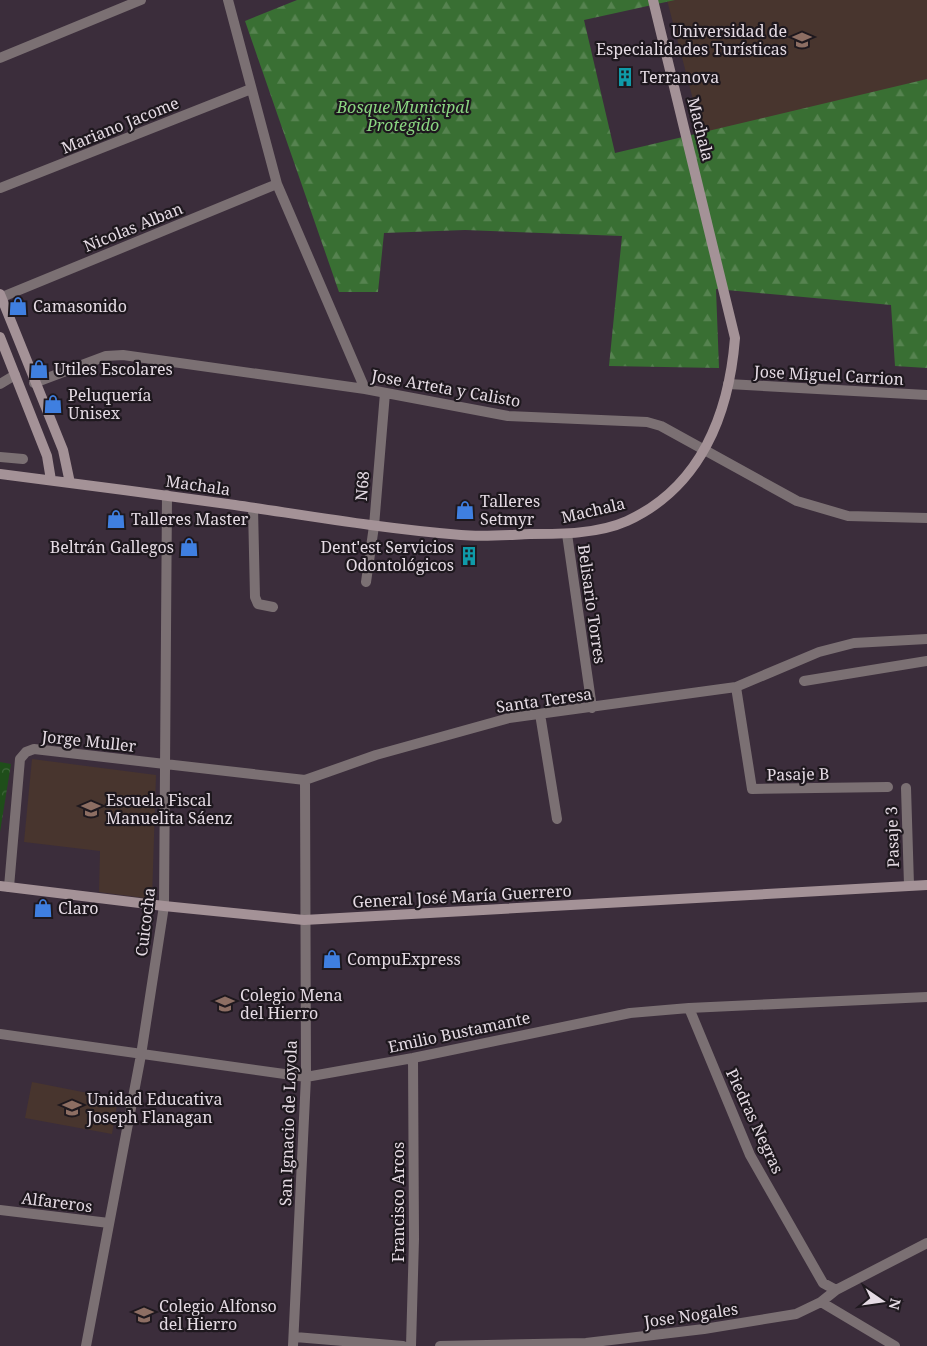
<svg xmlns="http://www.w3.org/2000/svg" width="927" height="1346" viewBox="0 0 927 1346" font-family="'Noto Serif',serif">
	<defs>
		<pattern id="forest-firs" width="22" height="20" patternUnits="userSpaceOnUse" patternTransform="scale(1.25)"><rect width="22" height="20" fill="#396f33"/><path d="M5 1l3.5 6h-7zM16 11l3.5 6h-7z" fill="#568350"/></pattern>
		<pattern id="park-crowns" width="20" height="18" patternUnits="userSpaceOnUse" patternTransform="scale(1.25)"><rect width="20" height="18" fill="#1f4e1a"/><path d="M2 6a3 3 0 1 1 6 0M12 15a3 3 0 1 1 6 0" fill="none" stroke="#3f673b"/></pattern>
	</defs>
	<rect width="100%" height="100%" fill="#3b2d3b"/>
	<path fill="#48352e" d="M667 0H927V79L703 138Z
		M32 759 156 775 152 899 99 892 100 851 24 842Z
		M32 1082 118 1099 112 1134 25 1118Z"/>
	<path fill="url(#forest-firs)" d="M297 0H675L584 20 615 153 927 79V368L895 366 891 305 716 289 719 368 609 366 622 236 465 230 384 233 378 292H339L245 21Z"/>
	<path fill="url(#park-crowns)" d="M0 762 11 764 0 832Z"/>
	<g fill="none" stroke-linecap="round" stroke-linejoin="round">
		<path stroke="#7b7073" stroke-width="10" d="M228 0 277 184 365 389
			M0 58 141 0
			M0 188 251 89
			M0 298 277 184
			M34 383 106 356 123 355 365 389 508 416 647 422 661 426 797 501 848 516 927 518
			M0 384 15 375
			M728 384 927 395
			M0 457 23 459
			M253 508 255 597 258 604 273 607
			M567 534 592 708
			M366 582 374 526 385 393
			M804 681 927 661
			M736 687 752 789 888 787
			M540 714 557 819
			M906 788 909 885
			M9 887 20 759 26 752 34 749 305 780 376 755 509 718 736 687 819 652 854 643 927 639
			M689 1008 750 1155 823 1283 836 1290
			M0 1034 306 1077 413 1058 630 1013 689 1008 927 997
			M0 1210 109 1223
			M821 1302 895 1346
			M295 1337 403 1346
			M86 1346 141 1055 164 906 167 495
			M293 1346 306 1077 305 780
			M411 1346 414 1239 413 1058
			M440 1346 586 1343 704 1329 796 1314 821 1302 836 1290 927 1243"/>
		<path stroke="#a49297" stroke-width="10" d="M0 294 63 450 70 483
			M0 337 47 456 51 480
			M0 474C78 484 157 494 235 505 310 516 385 529 461 535 483 537 507 535 530 534 561 534 598 534 627 521 701 487 729 414 735 338L653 0
			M0 886 164 906 304 920 927 885"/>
	</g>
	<defs>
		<g id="university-bare" transform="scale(1.5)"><path d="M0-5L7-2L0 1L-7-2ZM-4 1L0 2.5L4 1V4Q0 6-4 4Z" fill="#8d6e63" stroke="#1e181e" stroke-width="2.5" paint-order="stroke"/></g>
		<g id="building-bare" transform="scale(1.5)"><path d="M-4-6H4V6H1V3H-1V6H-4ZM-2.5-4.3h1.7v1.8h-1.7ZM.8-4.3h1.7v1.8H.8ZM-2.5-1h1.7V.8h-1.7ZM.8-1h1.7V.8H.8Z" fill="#0f9aa8" stroke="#1e181e" stroke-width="2.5" paint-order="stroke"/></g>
		<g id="shop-bare" transform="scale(1.5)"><path d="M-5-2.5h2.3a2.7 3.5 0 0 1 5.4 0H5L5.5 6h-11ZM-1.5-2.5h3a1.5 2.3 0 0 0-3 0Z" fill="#3f7fe0" stroke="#1e181e" stroke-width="2.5" paint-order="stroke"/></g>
		<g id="school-bare" transform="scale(1.5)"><path d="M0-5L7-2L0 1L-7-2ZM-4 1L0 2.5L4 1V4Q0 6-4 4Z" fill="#8d6e63" stroke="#1e181e" stroke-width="2.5" paint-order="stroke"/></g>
	</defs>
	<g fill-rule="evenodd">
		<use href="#university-bare" x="802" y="40"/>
		<use href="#building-bare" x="625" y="77"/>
		<use href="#shop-bare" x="18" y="306"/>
		<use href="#shop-bare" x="39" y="369"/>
		<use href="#shop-bare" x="53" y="404"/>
		<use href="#shop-bare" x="465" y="510"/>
		<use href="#shop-bare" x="116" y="519"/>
		<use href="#shop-bare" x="189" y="547"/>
		<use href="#building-bare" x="469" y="556"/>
		<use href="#school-bare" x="91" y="809"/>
		<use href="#shop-bare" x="43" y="908"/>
		<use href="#shop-bare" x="332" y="959"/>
		<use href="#school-bare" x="225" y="1004"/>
		<use href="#university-bare" x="72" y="1108"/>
		<use href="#school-bare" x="144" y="1315"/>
	</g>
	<g text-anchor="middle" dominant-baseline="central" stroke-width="4.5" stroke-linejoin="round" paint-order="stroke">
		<g font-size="16" fill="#e5dbe4" stroke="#1e181e" text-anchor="start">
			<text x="787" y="31" text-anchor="end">Universidad de<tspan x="787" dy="18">Especialidades Turísticas</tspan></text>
			<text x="640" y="77">Terranova</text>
			<text x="33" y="306">Camasonido</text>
			<text x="54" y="369">Utiles Escolares</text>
			<text x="68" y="395">Peluquería<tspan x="68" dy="18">Unisex</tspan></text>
			<text x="480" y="501">Talleres<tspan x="480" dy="18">Setmyr</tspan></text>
			<text x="131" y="519">Talleres Master</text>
			<text x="174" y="547" text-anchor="end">Beltrán Gallegos</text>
			<text x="454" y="547" text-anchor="end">Dent'est Servicios<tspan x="454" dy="18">Odontológicos</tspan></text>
			<text x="106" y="800">Escuela Fiscal<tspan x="106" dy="18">Manuelita Sáenz</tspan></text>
			<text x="58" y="908">Claro</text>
			<text x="347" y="959">CompuExpress</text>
			<text x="240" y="995">Colegio Mena<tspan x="240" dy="18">del Hierro</tspan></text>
			<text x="87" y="1099">Unidad Educativa<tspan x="87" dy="18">Joseph Flanagan</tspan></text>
			<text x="159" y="1306">Colegio Alfonso<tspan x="159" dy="18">del Hierro</tspan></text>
		</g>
		<g font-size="16" font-style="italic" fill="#8ad681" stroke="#1e181e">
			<text x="403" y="107">Bosque Municipal<tspan x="403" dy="18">Protegido</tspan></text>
		</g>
		<g font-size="16" fill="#e5dbe4" stroke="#1e181e">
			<text transform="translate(120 125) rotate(-22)">Mariano Jacome</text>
			<text transform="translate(701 129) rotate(76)">Machala</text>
			<text transform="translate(133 227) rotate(-22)">Nicolas Alban</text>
			<text transform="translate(829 375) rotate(3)">Jose Miguel Carrion</text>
			<text transform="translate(446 388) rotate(10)">Jose Arteta y Calisto</text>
			<text transform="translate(198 485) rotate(8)">Machala</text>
			<text transform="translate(362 486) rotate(-85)">N68</text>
			<text transform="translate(593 510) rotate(-13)">Machala</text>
			<text transform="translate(592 604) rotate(82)">Belisario Torres</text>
			<text transform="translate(544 700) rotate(-8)">Santa Teresa</text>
			<text transform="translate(89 741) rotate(6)">Jorge Muller</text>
			<text transform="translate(798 774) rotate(-1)">Pasaje B</text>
			<text transform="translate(892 837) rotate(-92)">Pasaje 3</text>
			<text transform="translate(462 896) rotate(-3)">General José María Guerrero</text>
			<text transform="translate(145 922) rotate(-83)">Cuicocha</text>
			<text transform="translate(459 1032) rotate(-12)">Emilio Bustamante</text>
			<text transform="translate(755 1121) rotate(65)">Piedras Negras</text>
			<text transform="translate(288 1123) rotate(-88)">San Ignacio de Loyola</text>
			<text transform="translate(57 1202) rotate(7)">Alfareros</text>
			<text transform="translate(398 1202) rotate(-90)">Francisco Arcos</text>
			<text transform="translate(691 1315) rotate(-8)">Jose Nogales</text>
		</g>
	</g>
	<g transform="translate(882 1301) rotate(103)" stroke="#1e181e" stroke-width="4" paint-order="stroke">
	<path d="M0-4L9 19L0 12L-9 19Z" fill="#e5dbe4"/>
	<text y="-8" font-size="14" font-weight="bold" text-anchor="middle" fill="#e5dbe4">N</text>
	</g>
</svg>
